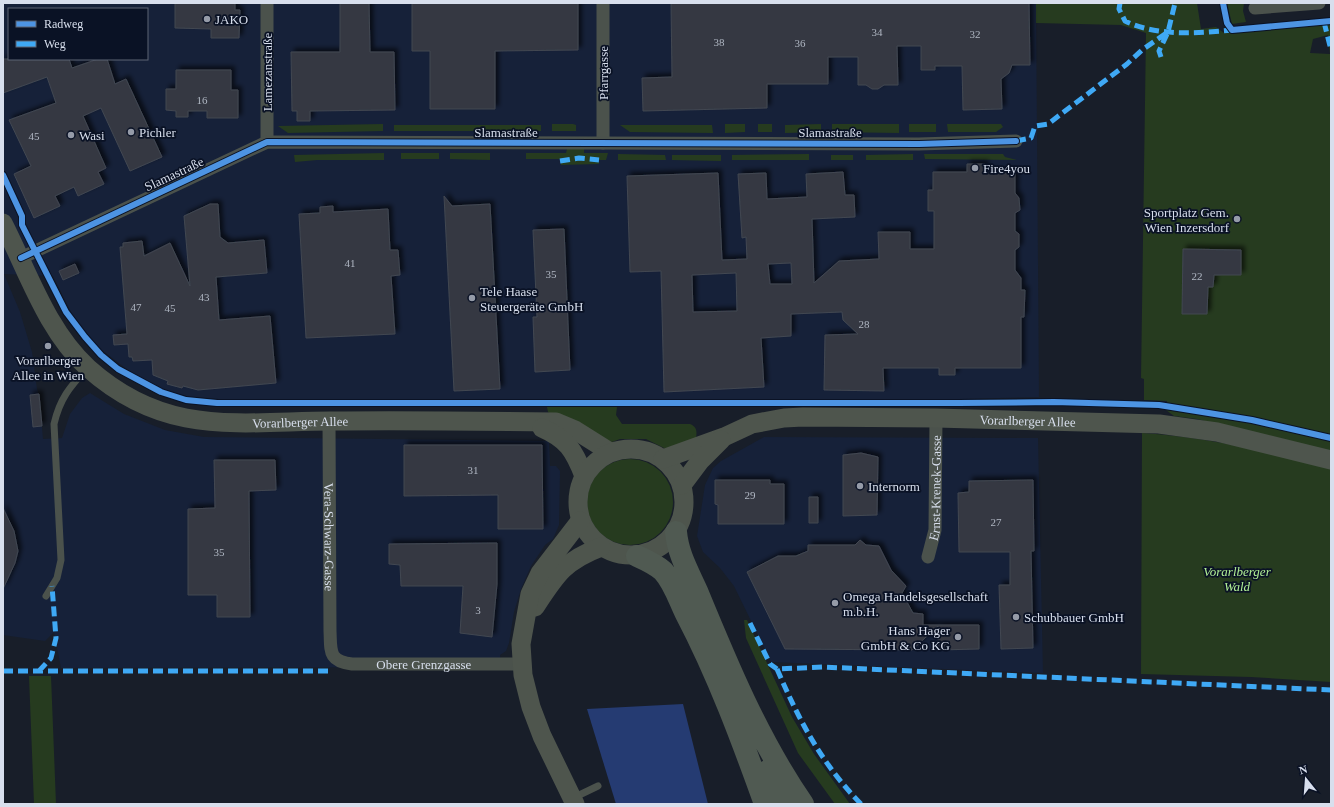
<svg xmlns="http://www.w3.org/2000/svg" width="1334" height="807" viewBox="0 0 1334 807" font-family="Georgia,serif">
	<defs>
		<filter id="shadow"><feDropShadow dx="3.5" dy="-3.5" stdDeviation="2" flood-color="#0009"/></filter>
	</defs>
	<rect width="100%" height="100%" fill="#181e29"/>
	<path fill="#162139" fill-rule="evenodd" d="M3 3H1036L1039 397 922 400 218 399 190 397 163 390 137 377 94 344 74 318 53 276 4 274 20 312 32 352 37 389 39 395 43 439 62 438 70 414 82 398 90 393 124 414 165 430 204 437 549 441 550 466H556L560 471 559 525 553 539 545 545 531 566 521 589 514 612 509 643 506 651 500 655 501 667 61 668 54 632 45 641 3 635ZM9 9H147V59H9Z
		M764 437 1038 438 1043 673 771 662 734 586 720 568 703 552 697 536 705 485 713 468 721 461Z"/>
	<path fill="#263b1f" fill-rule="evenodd" d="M1036 3H1197L1201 29 1216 27 1224 33 1331 24V453L1197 419 1174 416 1166 410 1167 401 1144 400V379L1141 378 1146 33 1121 25 1036 23ZM1328 35 1330 54 1310 53 1313 39Z
		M1227 3H1244L1243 11 1246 22 1232 24Z
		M383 124V131L288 133 278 126Z
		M552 124H573L576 125V131H552Z
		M725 124H745V132L725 133Z
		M758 124H772V132H758Z
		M821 124V132L785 133V125Z
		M832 124H899V133L832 132Z
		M909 124H936V132H909Z
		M947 124H1001L1003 127 996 132H948Z
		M394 125H541V131H394Z
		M620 125H712L713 133 630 132Z
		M584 148V153H608L606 160H599V164L561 165V159H526V153H566L567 149Z
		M384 153V160H317L295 162 294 155Z
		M401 153H439V159H401Z
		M450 153H490V160L450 159Z
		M618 154 665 155 666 160H618Z
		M809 154V160H732V155Z
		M913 154V160H866V155Z
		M924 154H1003L1005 157 1017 160 925 159Z
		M672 155H721V161L672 160Z
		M831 155H853V160H831Z
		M547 407H617L616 415 622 424H690C697 427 697 431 696 438L666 449 646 439H620L612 442 602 440 552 415 548 412Z
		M1142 433C1207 437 1268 452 1331 467V682L1251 677 1141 674Z
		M587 502a43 43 0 1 1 86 0a43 43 0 1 1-86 0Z
		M744 620H747L792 717 814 754 850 804H835L798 753 746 638Z
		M29 676H51L56 804H34Z"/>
	<path fill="#253b72" d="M683 704 708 804H616L587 709Z"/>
	<path fill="#343943" stroke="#424751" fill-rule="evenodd" filter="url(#shadow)" d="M175 3H235V10H240L239 38H211V29L175 28Z
		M340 3H369L370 52H394L395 110 310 111V121H297V111H292L291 52H340Z
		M412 3H578V50L495 51V109H430V51H412Z
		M671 3H1029L1030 65H1012L1009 73 1001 79 1002 109 963 110 962 66H935V70H921V46H897L898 85H884L878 89H872L866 85H858V57H828V84H767V108L643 111 642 78 672 77Z
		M3 59H69L72 68 98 59H107L115 84 126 79 162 157 130 171 101 108 83 116 106 168 98 172 104 184 78 196 74 187 55 196 60 206 34 218 14 174 31 166 9 120 56 103 47 77 3 93Z
		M176 70H231V90H238V118H207V111H188V117H176V111L166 110V89H176Z
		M967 164H985V172H1015V193L1019 198 1020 210 1015 213V231L1019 234V247L1015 250V270L1021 278V290H1025L1024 317H1021V368H955V375H939V368H883L884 391 824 390 825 335 858 334 843 320 842 312 791 314V336L761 338 764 387 664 392 661 271 630 272 627 176 718 173 722 260 747 259 746 237 742 238 738 174 766 173 767 199 807 197 806 174 843 172 845 195H854L855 217 812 219 814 283 839 261 879 259 878 232H910V249H934V211H928V190H933V172H967ZM791 263 792 284H770L768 264ZM736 273 737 311 693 312 692 275Z
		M444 196 452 206 490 204 500 389 454 391Z
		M210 204H218L220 237 228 243 264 240 267 273 216 277 219 320 270 316 276 383 198 390 183 386 182 388 167 384 168 381 153 375 152 360 133 361 132 357H129L128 344 114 345 113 335 127 334 120 247H123V243L142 241 144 256 170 243 190 286 184 216Z
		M333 206V212L388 209 390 250H398L400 275 391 276 395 334 306 338 299 214 320 213V207Z
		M564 229 570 370 535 372 533 317H537L533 230Z
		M1183 249 1241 250V275H1214L1213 287H1208L1207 314H1182Z
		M75 264 79 273 63 280 59 271Z
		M39 394 42 426 33 427 30 395Z
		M404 445H542L543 529H498V495L404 496Z
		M861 453 878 457 877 515 843 516V455Z
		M214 460H275L276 490 249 491 250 617H217V595H188V509L215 508Z
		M715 480H770V484H784V524H718V505L715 504Z
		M1033 480 1034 551H1031L1033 648 1001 649 999 585H1010V552H959L958 493 969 492V481Z
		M809 497H818V523H809Z
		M3 508 14 531 18 551 15 563 3 589Z
		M860 540 866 545 879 546 891 570 906 586 902 593 913 613 923 614V625H979V649L938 650V626L912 650 785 649 747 572 778 556H796L808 551V545H855Z
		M497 543V584L492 637 460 633 463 586H401L400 565 389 564V544Z"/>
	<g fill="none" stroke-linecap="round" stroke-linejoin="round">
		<path stroke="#4b524c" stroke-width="7" d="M46 596 57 578 61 560 54 424C60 398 70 387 87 368
			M573 798 598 786"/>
		<g stroke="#4b524c" stroke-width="13">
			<path d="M267 3V142"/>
			<path d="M603 3V143"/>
			<path d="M1255 8 1319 3"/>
			<path d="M21 258 267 142 919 144 1016 141"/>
			<path id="s1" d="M329 421 330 631C331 651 328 661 352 664H521"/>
			<path id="s2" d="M928 557 935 530 936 418"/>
		</g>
		<g stroke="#4e554d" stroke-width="19">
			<path id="s3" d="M3 223C28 272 47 331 88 368 116 393 150 411 186 418 233 427 283 421 330 421 405 420 481 421 556 422L575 430 610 452"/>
			<path d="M542 428C567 439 574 450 584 476"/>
			<circle cx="631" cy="502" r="53"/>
			<path id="s4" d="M663 459 724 437 752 424 784 418 803 417 936 418 1159 424 1217 432 1331 460"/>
			<path d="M682 485 700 461 721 440"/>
			<path d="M535 607C556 575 564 561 601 547"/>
			<path d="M575 804 542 736 531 707 523 675 521 644 530 594 540 573 580 521"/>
		</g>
		<path stroke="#505a52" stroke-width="22" d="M676 532C678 554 688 571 697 591 727 664 758 739 803 804
			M637 556C646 560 655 564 663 571 674 583 679 600 686 614 718 675 742 740 765 804
			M769 770 782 804"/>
		<path stroke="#3fa9f5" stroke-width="5" stroke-dasharray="10 5" stroke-linecap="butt" d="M1120 3 1119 9 1125 21C1158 37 1198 33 1234 30
			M1324 22 1331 50
			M1161 57 1159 51 1168 32 1175 3
			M1016 141 1031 138 1035 126 1048 124 1127 64 1142 50 1168 32
			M560 161 579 158 599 160
			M750 623 770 664 777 669
			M3 671H328
			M39 671 51 658 56 638 52 586
			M861 804C821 763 799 720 777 669L823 667 1331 690"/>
		<g stroke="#0a1225" stroke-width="8">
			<path id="cycleway" d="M1223 3 1227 23 1232 30 1331 21
				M3 175 22 216V225L66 312 85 337 101 355 118 369 161 392 186 400 217 403H959L1054 402 1159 405 1252 420 1331 438
				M21 258 267 142 919 144 1016 141"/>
		</g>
		<use href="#cycleway" stroke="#4d94e3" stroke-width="6"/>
	</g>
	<g fill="#959ba8" stroke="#0a1225" stroke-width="1.5">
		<circle cx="207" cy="19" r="4"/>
		<circle cx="131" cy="132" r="4"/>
		<circle cx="71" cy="135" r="4"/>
		<circle cx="975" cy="168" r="4"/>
		<circle cx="1237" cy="219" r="4"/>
		<circle cx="472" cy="298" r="4"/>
		<circle cx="48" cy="346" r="4"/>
		<circle cx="860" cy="486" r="4"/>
		<circle cx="835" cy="603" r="4"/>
		<circle cx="1016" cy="617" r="4"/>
		<circle cx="958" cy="637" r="4"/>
	</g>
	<g text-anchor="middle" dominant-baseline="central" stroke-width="3.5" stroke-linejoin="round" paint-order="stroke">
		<g font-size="11" fill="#afb6c2">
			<text x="877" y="32">34</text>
			<text x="975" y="34">32</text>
			<text x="719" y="42">38</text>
			<text x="800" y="43">36</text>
			<text x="202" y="100">16</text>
			<text x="34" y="136">45</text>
			<text x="350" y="263">41</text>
			<text x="551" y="274">35</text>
			<text x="1197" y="276">22</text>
			<text x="204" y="297">43</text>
			<text x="136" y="307">47</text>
			<text x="170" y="308">45</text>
			<text x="864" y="324">28</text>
			<text x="473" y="470">31</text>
			<text x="750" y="495">29</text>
			<text x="996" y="522">27</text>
			<text x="219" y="552">35</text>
			<text x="478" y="610">3</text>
		</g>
		<g font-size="13" fill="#d8dfed" stroke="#0a1225" text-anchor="start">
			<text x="215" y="19">JAKO</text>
			<text x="139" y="132">Pichler</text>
			<text x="79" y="135">Wasi</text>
			<text x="983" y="168">Fire4you</text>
			<text x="1229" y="212" text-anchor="end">Sportplatz Gem.<tspan x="1229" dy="15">Wien Inzersdorf</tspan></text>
			<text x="480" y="291">Tele Haase<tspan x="480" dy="15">Steuergeräte GmbH</tspan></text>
			<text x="48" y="360" text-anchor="middle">Vorarlberger<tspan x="48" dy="15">Allee in Wien</tspan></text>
			<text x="868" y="486">Internorm</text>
			<text x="843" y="596">Omega Handelsgesellschaft<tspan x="843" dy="15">m.b.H.</tspan></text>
			<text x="1024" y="617">Schubbauer GmbH</text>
			<text x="950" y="630" text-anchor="end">Hans Hager<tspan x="950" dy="15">GmbH &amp; Co KG</tspan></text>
		</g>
		<g font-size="13" fill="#d8dfed" stroke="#0a1225">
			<text transform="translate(267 72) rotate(-90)">Lamezanstraße</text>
			<text transform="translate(603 73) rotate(-90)">Pfarrgasse</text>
			<text x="506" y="132">Slamastraße</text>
			<text x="830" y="132">Slamastraße</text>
			<text transform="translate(174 174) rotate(-25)">Slamastraße</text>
			<text stroke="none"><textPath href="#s4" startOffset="372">Vorarlberger Allee</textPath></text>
			<text stroke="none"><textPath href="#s3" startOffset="395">Vorarlberger Allee</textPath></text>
			<text stroke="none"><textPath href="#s2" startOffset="70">Ernst-Krenek-Gasse</textPath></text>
			<text stroke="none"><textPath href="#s1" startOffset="116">Vera-Schwarz-Gasse</textPath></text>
			<text stroke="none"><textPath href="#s1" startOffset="328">Obere Grenzgasse</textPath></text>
		</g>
		<g font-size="13" font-style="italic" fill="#b1ef95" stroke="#0a1225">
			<text x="1237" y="571">Vorarlberger<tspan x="1237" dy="15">Wald</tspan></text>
		</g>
	</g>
	<rect width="1334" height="807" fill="none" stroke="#d8dfed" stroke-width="8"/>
	<rect x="8" y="8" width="140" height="52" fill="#0a1225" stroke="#5c6475"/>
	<rect x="16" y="21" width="20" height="6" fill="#4d94e3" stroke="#5c6475"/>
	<text x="44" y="28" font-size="12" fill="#d8dfed">Radweg</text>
	<rect x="16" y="41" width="20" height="6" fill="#3fa9f5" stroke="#5c6475"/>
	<text x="44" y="48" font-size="12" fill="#d8dfed">Weg</text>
	<g transform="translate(1306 779) rotate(343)" stroke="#0a1225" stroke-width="3" paint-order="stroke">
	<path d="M0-3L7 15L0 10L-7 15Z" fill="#d8dfed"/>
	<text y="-6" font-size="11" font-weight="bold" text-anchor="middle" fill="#d8dfed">N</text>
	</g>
</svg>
